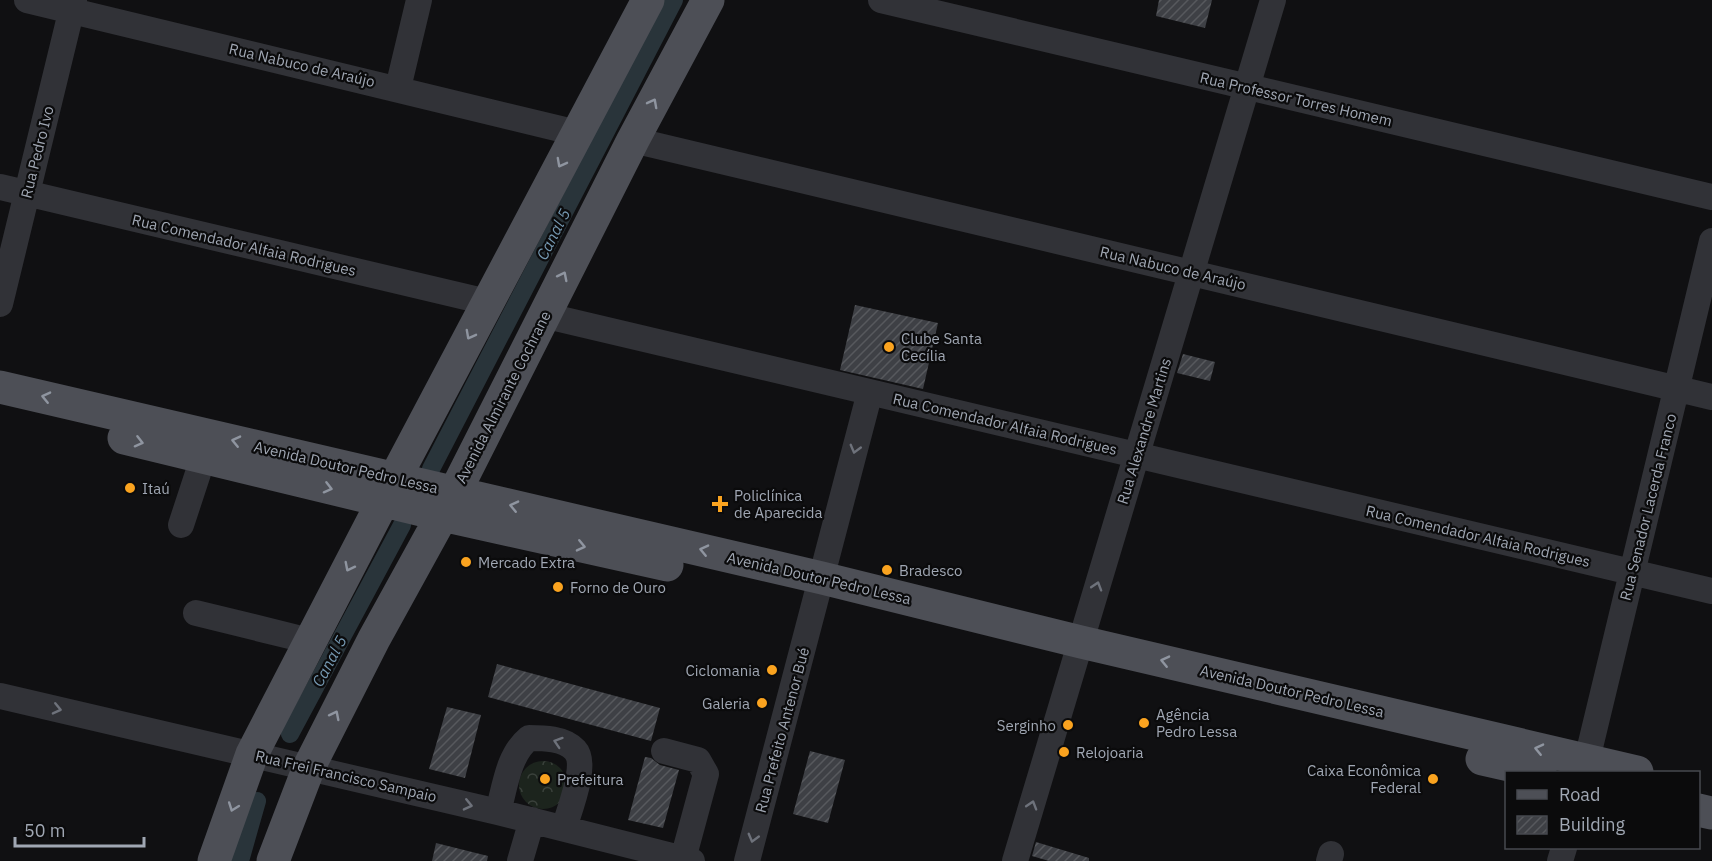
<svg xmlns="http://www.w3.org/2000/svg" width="1712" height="861" viewBox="0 0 1712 861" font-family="'IBM Plex Sans',sans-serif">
	<defs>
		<pattern id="forest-crowns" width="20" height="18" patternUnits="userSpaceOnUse" patternTransform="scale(1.5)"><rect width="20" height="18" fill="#1c241d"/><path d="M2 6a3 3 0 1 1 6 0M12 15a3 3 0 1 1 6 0" fill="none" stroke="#3a413b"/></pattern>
		<pattern id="building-hatch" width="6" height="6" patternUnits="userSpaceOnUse" patternTransform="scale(1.5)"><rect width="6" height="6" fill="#3e4045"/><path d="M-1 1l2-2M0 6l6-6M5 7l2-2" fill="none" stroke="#57595d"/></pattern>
	</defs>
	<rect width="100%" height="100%" fill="#101012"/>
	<path fill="url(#forest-crowns)" d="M519 785a24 24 0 1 1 48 0a24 24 0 1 1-48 0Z"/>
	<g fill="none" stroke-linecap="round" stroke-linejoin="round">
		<path stroke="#29343a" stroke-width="18" d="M431 469 674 0
			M290 734 402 525
			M240 861 257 801"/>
	</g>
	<path fill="url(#building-hatch)" d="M1159 0H1212L1205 28 1156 16Z
		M855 305 938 323 923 389 840 370Z
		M1183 354 1215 362 1210 381 1177 373Z
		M497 664 660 708 651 741 488 697Z
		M447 707 481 715 465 778 429 769Z
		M810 751 845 760 828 823 793 814Z
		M645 757 651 758 660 765 679 770 663 828 628 820Z
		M1036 842 1089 858V861H1049L1032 856Z
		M436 843 488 856 487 861H432Z"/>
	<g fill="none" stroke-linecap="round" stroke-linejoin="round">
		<path stroke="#313237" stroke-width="26" d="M27 0 577 133
			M881 0 1712 197
			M398 88 419 0
			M633 140 1712 397
			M0 187 487 302
			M0 304 74 0
			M543 315 1712 591
			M181 525 203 458
			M196 613 310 641
			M0 696 498 812 692 861
			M664 751 698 760 706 774 683 859
			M1584 772 1712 241
			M498 812C505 787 508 755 529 738 543 738 564 738 575 750 588 764 569 811 564 828
			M520 861 532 820
			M747 861 870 392
			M1015 861 1273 0
			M1329 861 1331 854
			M1560 861 1564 848"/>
		<path stroke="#4d4f56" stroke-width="33" d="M0 387 822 578 1081 642 1637 772
			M124 438 442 515 667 565
			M1482 759 1540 772
			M1698 810 1712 813
			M214 861 252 754 395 478 648 0
			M273 861 309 767 374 639 455 492 633 140 708 0"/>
	</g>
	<defs><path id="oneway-chevron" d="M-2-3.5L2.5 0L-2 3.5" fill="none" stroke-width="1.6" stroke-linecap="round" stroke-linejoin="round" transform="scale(1.5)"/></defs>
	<g stroke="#8f95a0">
		<use href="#oneway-chevron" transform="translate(653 103) rotate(-62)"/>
		<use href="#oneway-chevron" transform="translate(561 163) rotate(118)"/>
		<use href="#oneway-chevron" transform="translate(563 276) rotate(-63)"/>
		<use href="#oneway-chevron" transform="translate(470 335) rotate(118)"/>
		<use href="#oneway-chevron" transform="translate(46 397) rotate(-167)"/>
		<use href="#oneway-chevron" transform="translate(236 441) rotate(-167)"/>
		<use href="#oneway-chevron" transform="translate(139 442) rotate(14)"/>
		<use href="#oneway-chevron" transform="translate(328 488) rotate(14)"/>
		<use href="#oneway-chevron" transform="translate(514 506) rotate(-167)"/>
		<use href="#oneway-chevron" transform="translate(581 546) rotate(13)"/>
		<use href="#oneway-chevron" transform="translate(704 550) rotate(-167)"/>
		<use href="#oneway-chevron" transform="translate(349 567) rotate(117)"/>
		<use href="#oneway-chevron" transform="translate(1165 661) rotate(-167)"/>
		<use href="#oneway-chevron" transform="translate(335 715) rotate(-63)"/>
		<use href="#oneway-chevron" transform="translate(1539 749) rotate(-167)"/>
		<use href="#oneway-chevron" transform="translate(233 807) rotate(110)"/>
	</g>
	<g stroke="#6e727b">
		<use href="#oneway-chevron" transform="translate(855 449) rotate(105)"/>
		<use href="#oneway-chevron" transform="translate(1097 586) rotate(-73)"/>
		<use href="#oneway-chevron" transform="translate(57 709) rotate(13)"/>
		<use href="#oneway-chevron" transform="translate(558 742) rotate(-162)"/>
		<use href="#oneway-chevron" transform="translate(468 805) rotate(13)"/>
		<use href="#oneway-chevron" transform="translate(1032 805) rotate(-73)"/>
		<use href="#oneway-chevron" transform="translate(753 838) rotate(105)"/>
	</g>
	<g fill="#faa31f" stroke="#0b0b0c" stroke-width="2">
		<circle cx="889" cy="347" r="6"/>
		<circle cx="130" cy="488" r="6"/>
		<path d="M717 495h6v6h6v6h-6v6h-6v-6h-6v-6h6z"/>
		<circle cx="466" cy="562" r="6"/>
		<circle cx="887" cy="570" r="6"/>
		<circle cx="558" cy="587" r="6"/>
		<circle cx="772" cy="670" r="6"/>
		<circle cx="762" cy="703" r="6"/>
		<circle cx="1144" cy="723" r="6"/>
		<circle cx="1068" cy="725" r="6"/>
		<circle cx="1064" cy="752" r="6"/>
		<circle cx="545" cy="779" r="6"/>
		<circle cx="1433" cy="779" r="6"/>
	</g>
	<g text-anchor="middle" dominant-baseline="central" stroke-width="4.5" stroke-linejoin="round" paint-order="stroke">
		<g font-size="15" fill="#a0a7b3" stroke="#0b0b0c">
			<text transform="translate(302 65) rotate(13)">Rua Nabuco de Araújo</text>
			<text transform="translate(1296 99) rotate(13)">Rua Professor Torres Homem</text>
			<text transform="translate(37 152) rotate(-76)">Rua Pedro Ivo</text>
			<text transform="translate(244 245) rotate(13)">Rua Comendador Alfaia Rodrigues</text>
			<text transform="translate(1173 268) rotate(13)">Rua Nabuco de Araújo</text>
			<text transform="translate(503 397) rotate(-63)">Avenida Almirante Cochrane</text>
			<text transform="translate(1005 424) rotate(13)">Rua Comendador Alfaia Rodrigues</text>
			<text transform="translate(1144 431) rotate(-73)">Rua Alexandre Martins</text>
			<text transform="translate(346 467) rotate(13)">Avenida Doutor Pedro Lessa</text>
			<text transform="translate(1648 507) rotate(-76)">Rua Senador Lacerda Franco</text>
			<text transform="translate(1478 536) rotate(13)">Rua Comendador Alfaia Rodrigues</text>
			<text transform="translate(819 578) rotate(13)">Avenida Doutor Pedro Lessa</text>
			<text transform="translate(1292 691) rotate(13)">Avenida Doutor Pedro Lessa</text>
			<text transform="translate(782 730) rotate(-75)">Rua Prefeito Antenor Bué</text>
			<text transform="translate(346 776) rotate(13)">Rua Frei Francisco Sampaio</text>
		</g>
		<g font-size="15" fill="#a0a7b3" stroke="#0b0b0c" text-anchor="start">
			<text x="901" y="338">Clube Santa<tspan x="901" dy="17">Cecília</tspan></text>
			<text x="142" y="488">Itaú</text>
			<text x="734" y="495">Policlínica<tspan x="734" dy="17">de Aparecida</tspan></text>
			<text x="478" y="562">Mercado Extra</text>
			<text x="899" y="570">Bradesco</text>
			<text x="570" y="587">Forno de Ouro</text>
			<text x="760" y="670" text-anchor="end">Ciclomania</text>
			<text x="750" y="703" text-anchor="end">Galeria</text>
			<text x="1156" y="714">Agência<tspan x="1156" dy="17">Pedro Lessa</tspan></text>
			<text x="1056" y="725" text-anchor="end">Serginho</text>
			<text x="1076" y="752">Relojoaria</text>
			<text x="1421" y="770" text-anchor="end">Caixa Econômica<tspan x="1421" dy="17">Federal</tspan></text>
			<text x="557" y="779">Prefeitura</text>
		</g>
		<g font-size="16" font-style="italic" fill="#7598b1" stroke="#0b0b0c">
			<text transform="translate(553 234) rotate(-63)">Canal 5</text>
			<text transform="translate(329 661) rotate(-62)">Canal 5</text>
		</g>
	</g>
	<rect x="1505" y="771" width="195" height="78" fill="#0b0b0c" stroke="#47494f" stroke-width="1.5"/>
	<rect x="1517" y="790" width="30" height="9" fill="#4d4f56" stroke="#47494f" stroke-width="1.5"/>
	<text x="1559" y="801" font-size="18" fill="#a0a7b3">Road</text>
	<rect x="1517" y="816" width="30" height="18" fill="url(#building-hatch)" stroke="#47494f" stroke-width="1.5"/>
	<text x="1559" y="831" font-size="18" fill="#a0a7b3">Building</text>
	<path d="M15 837v9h129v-9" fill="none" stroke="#a0a7b3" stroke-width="3"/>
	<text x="24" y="837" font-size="18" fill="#a0a7b3" stroke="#0b0b0c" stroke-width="4.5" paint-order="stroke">50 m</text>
</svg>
